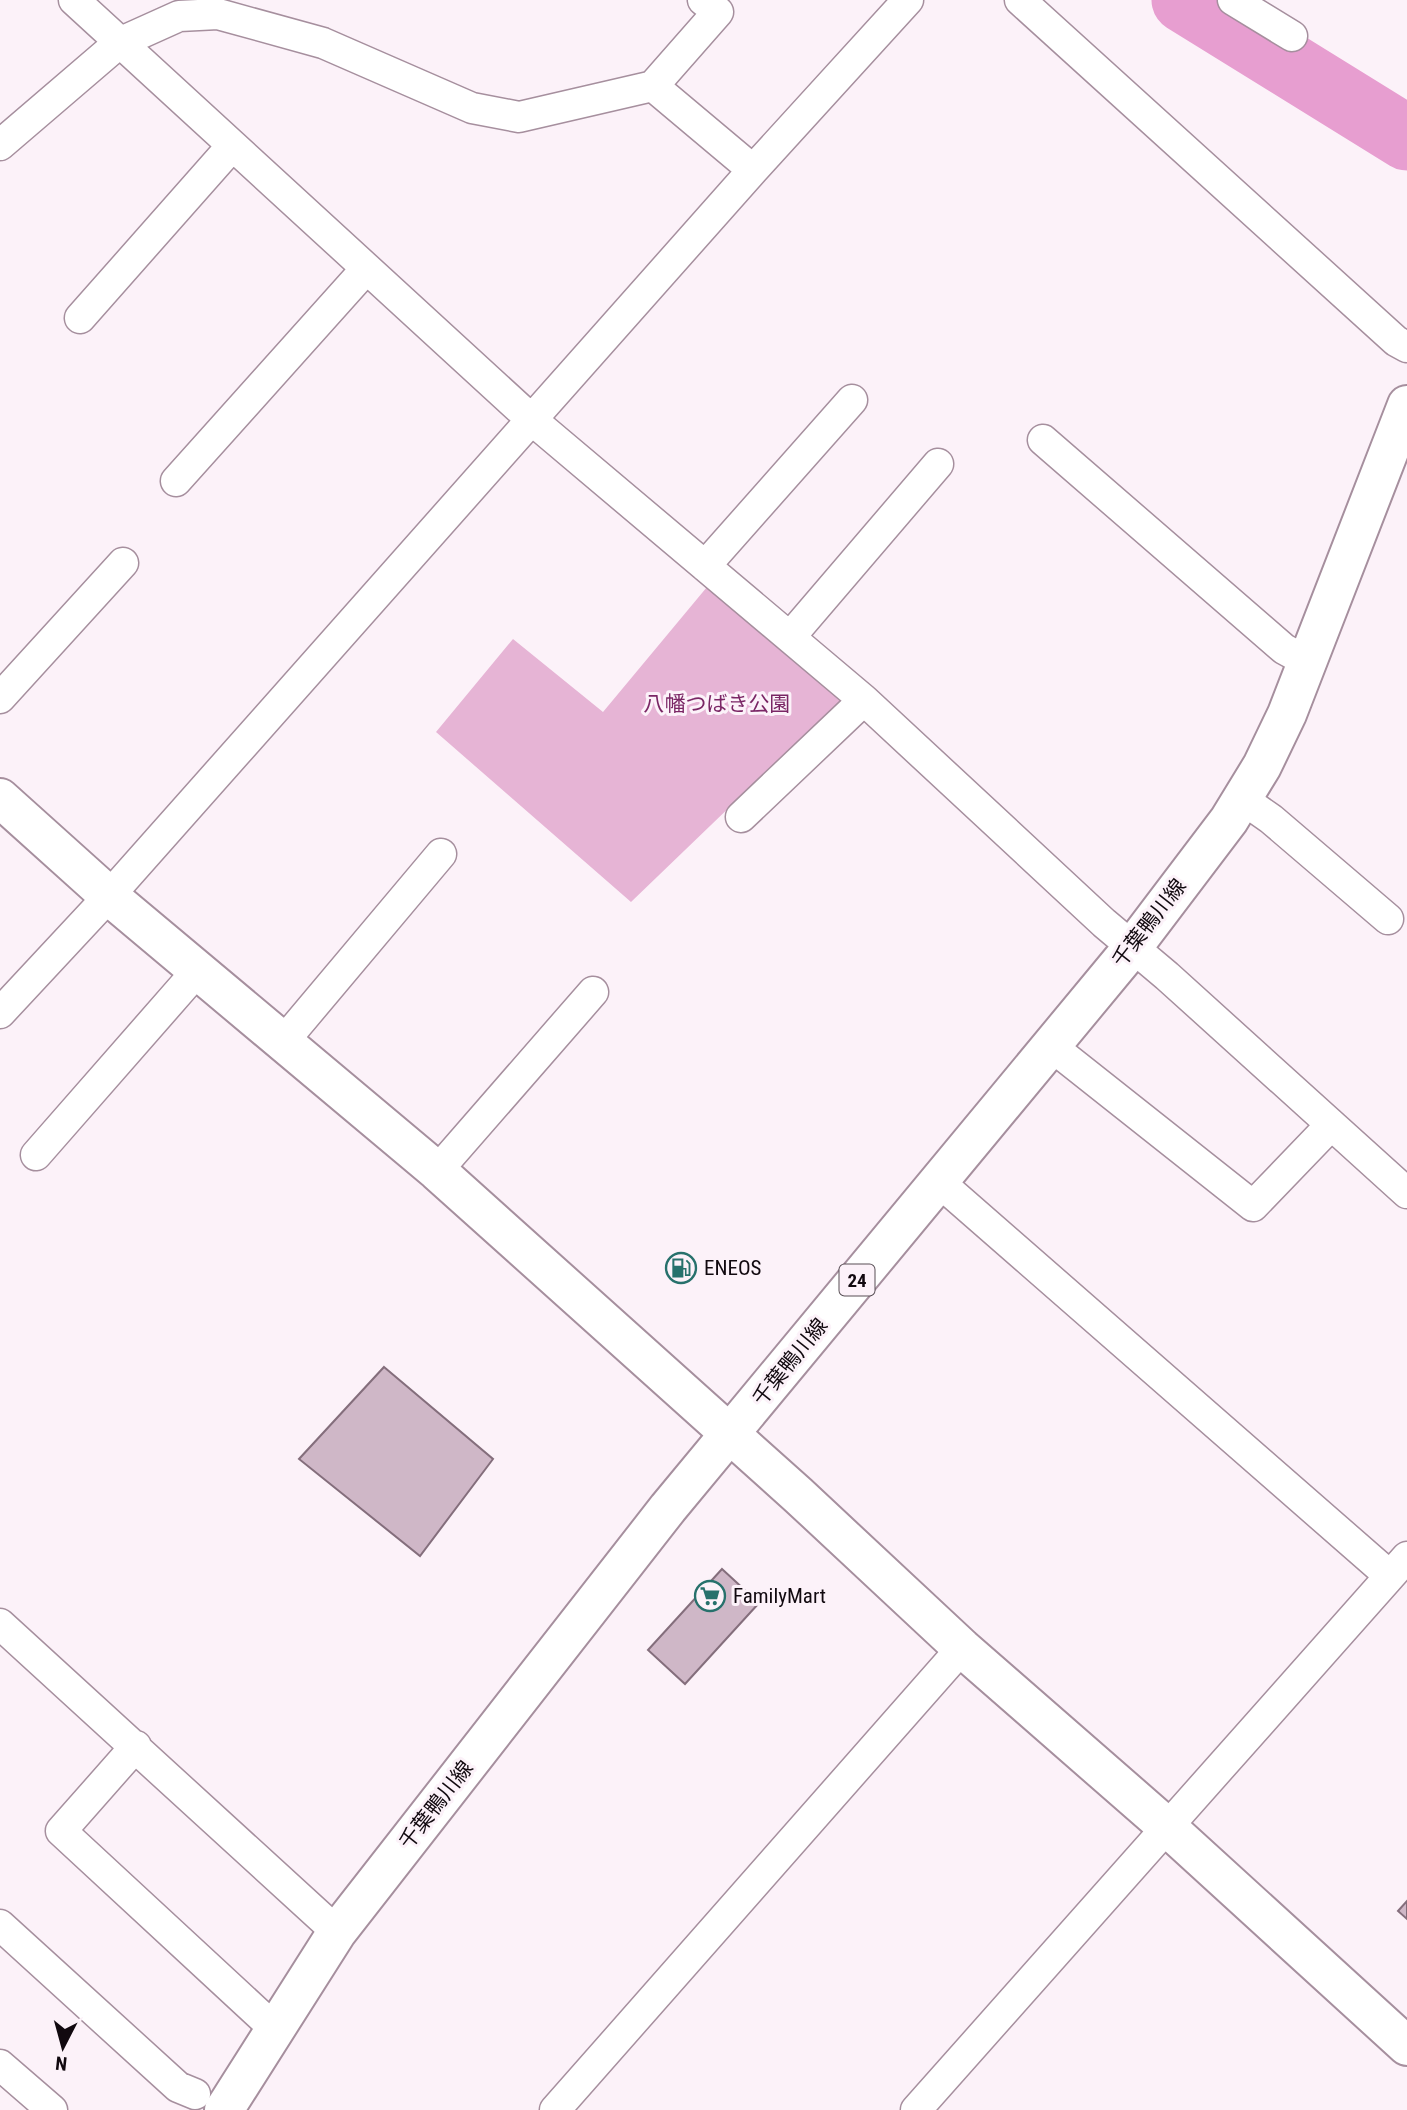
<svg xmlns="http://www.w3.org/2000/svg" width="1407" height="2110" viewBox="0 0 1407 2110" font-family="'Roboto Condensed','Noto Sans JP',sans-serif">
	<rect width="100%" height="100%" fill="#fcf2f9"/>
	<path fill="#e6b4d5" d="M707 587 841 700 631 902 436 732 513 639 603 712Z"/>
	<g fill="none" stroke-linecap="round" stroke-linejoin="round">
		<path stroke="#e79ed0" stroke-width="65" d="M1184 0 1407 138"/>
	</g>
	<path fill="#cfb7c7" stroke="#846e7c" stroke-width="2" d="M384 1367 493 1459 420 1556 299 1459Z
		M722 1569 759 1603 685 1684 648 1650Z
		M1407 1901V1919L1398 1911Z"/>
	<g fill="none" stroke-linecap="round" stroke-linejoin="round">
		<g stroke="#a68f9e" stroke-width="33">
			<path id="street" d="M74 0 532 420 864 700 1104 923 1167 976 1407 1193
				M1020 0 1396 341 1407 347
				M1233 0 1292 36
				M653 86 753 170
				M0 145 119 43 179 16 218 14 323 43 472 108 519 117 653 86 718 12 703 0
				M80 318 232 146
				M1043 440 1284 649 1308 662
				M176 481 366 269
				M705 566 852 400
				M790 637 938 464
				M0 698 123 563
				M1241 798 1271 819 1388 919
				M741 817 864 700
				M0 1013 109 896 753 170 908 0
				M283 1042 441 854
				M1051 1046 1253 1206 1330 1126
				M36 1155 198 970
				M437 1171 593 992
				M938 1181 1390 1576
				M0 1624 337 1932
				M136 1746 61 1831 275 2029
				M0 1925 178 2087 195 2094
				M0 2065 52 2110
				M555 2110 962 1648
				M916 2110 1407 1557"/>
		</g>
		<g stroke="#a68f9e" stroke-width="42">
			<path id="secondary" d="M0 798 109 896 437 1171 798 1495 962 1648 1167 1827 1407 2046"/>
		</g>
		<g stroke="#a68f9e" stroke-width="42">
			<path id="primary" d="M224 2110 337 1932 668 1508 1132 948 1229 820 1262 766 1287 714 1407 405"/>
		</g>
		<use href="#street" stroke="#fff" stroke-width="30"/>
		<use href="#secondary" stroke="#fff" stroke-width="38"/>
		<use href="#primary" stroke="#fff" stroke-width="38"/>
	</g>
	<defs>
		<g id="fuel-ring" transform="scale(1.575)"><circle r="9.5" fill="#fcf2f9" stroke="#27716c" stroke-width="1.5"/><path d="M-5.5-6h7V0h2V4h1.3V-2.5L3-4.5l.8-.8L6-3V5H2.5V1h-1V6h-7ZM-4.2-4.7v3.2H.2V-4.7Z" fill="#27716c"/></g>
		<g id="supermarket-ring" transform="scale(1.575)"><circle r="9.5" fill="#fcf2f9" stroke="#27716c" stroke-width="1.5"/><path d="M-6-5.5h2.5l.6 2H6L4.5 2H-2.5L-4.4-4H-6ZM-1.5 3.2a1.3 1.3 0 1 0 .1 0ZM3 3.2a1.3 1.3 0 1 0 .1 0Z" fill="#27716c"/></g>
	</defs>
	<g fill-rule="evenodd">
		<use href="#fuel-ring" x="681" y="1268"/>
		<use href="#supermarket-ring" x="710" y="1596"/>
	</g>
	<g text-anchor="middle" dominant-baseline="central" stroke-width="6" stroke-linejoin="round" paint-order="stroke">
		<rect fill="#fcf2f9" stroke="#584f55" stroke-width="2" x="839.5" y="1264.5" width="35" height="31" rx="5"/>
		<g font-size="19" font-weight="bold" fill="#11090f">
			<text x="857" y="1280">24</text>
		</g>
		<g font-size="21" fill="#7a2665" stroke="#fcf2f9">
			<text x="717" y="704">八幡つばき公園</text>
		</g>
		<g font-size="21" fill="#11090f" stroke="#fcf2f9">
			<text transform="translate(1149 923) rotate(-52)">千葉鴨川線</text>
			<text transform="translate(790 1362) rotate(-51)">千葉鴨川線</text>
			<text transform="translate(436 1805) rotate(-52)">千葉鴨川線</text>
		</g>
		<g font-size="21" fill="#11090f" stroke="#fcf2f9" text-anchor="start">
			<text x="704" y="1268">ENEOS</text>
			<text x="733" y="1596">FamilyMart</text>
		</g>
	</g>
	<g transform="translate(63 2047) rotate(186)" stroke="#fcf2f9" stroke-width="5" paint-order="stroke">
	<path d="M0-5L12 26L0 18L-12 26Z" fill="#11090f"/>
	<text y="-10" font-size="19" font-weight="bold" text-anchor="middle" fill="#11090f">N</text>
	</g>
</svg>
